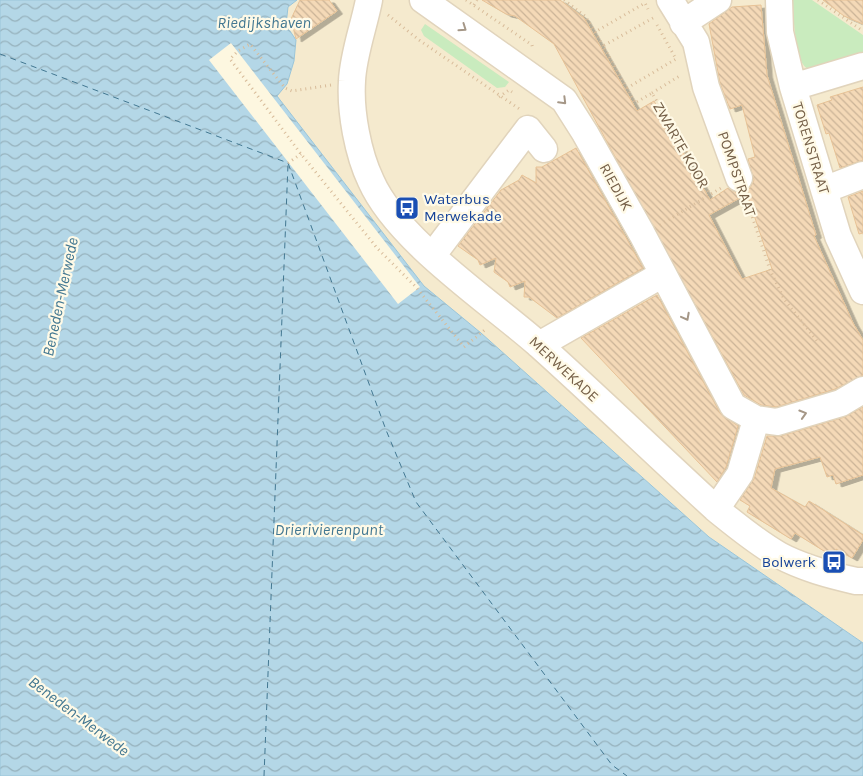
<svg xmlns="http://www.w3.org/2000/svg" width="863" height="776" viewBox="0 0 863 776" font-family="Karla,sans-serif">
	<defs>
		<pattern id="water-waves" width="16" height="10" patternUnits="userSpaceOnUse" patternTransform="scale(1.25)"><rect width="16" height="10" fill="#b4d7e7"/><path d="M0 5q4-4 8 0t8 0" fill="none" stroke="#97b2bd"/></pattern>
		<pattern id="building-back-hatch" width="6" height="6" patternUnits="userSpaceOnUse" patternTransform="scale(1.25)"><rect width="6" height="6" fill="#f4d9b7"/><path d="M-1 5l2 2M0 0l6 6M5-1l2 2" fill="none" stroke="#cab397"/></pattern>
		<filter id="shadow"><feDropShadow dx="5.5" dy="3" stdDeviation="0" flood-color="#0004"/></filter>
	</defs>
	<rect width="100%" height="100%" fill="#fdf7e0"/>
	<path fill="#f5eace" d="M297 0H863V643L709 537 481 333 424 286 276 96 287 84 294 61 296 40 286 25 288 7Z"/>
	<path fill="#c9ebbe" d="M793 0H812L863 35V52L809 69C795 67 793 14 793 0Z
		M425 24 509 82 505 87 497 88 424 36 421 30Z"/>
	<path fill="url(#water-waves)" stroke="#9ac5d9" d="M0 0H297L288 7 286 25 296 40 294 61 287 84 277 96 424 286 481 333 709 537 863 643V776H0Z"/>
	<path fill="#fdf7e0" d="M231 43 420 287 398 304 209 60Z"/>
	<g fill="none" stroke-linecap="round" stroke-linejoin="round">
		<path stroke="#427791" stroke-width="1" stroke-dasharray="6 5" stroke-linecap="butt" d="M0 54 288 163 386 430 416 502 612 765 627 776
			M264 776 288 164"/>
	</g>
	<path fill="url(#building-back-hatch)" stroke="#e7c296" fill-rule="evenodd" filter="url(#shadow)" d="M300 0H329L337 11 296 39 291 19Z
		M482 0H560L584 18 637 111 654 101 710 200 728 188 737 193 744 192 750 188 754 180 748 159 755 157 742 105 730 109 720 83 709 24 732 7 761 5 767 75 816 235 814 236 853 323 863 340V375L835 389 776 407 761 405 744 395 554 44 515 16 506 14ZM747 194 772 269 742 279 709 215Z
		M823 0H863V24L844 16Z
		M863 87V160L840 168 829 133 826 134 817 105 832 100 830 97Z
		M576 148 643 268 557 318 529 297H524L525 281 510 287 508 282 494 272 496 258 480 265 478 260 458 246 501 190 519 180 522 175 536 183V167H542Z
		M863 191V233L859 234 848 197Z
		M657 295 720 413 738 426 726 467 717 482 581 338Z
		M863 407V475L836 484 833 475 827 477 820 457 775 469 771 488 805 507 809 501 863 535V540L852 558 836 549 832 556 795 533 791 539 747 512 750 506 740 500 754 479 767 436H781L845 417Z"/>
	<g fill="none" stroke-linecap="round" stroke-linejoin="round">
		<g stroke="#e1d4bc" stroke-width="29">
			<path id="minor" d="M369 0C364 26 353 55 352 81 350 112 358 154 371 181 397 240 489 301 538 344 598 398 656 454 716 509 736 525 756 542 779 555 803 568 830 575 856 581H863
				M423 0 564 100 585 133 642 234 733 406 756 419 777 422 841 403 863 390
				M670 0 696 42 706 87 739 178
				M779 0 780 32 793 87 838 236 863 291
				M683 23 718 0
				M793 87 863 66
				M824 190 863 175
				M432 256 528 129 544 149
				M539 345 663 274
				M716 509 740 474 753 430"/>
		</g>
		<path stroke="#d8bc9a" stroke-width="3" stroke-dasharray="1 4" stroke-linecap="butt" d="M466 0 532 45 533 50
			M564 0 585 16 595 32
			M818 0 863 31
			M474 5 477 0
			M388 15 419 40 521 110
			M653 18 603 46 635 103 652 93 707 187 709 195
			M603 46 595 32 645 3 648 9
			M331 85 292 91 285 88 250 44 238 51 230 59 301 154 377 248 416 287 464 347 486 329
			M627 88 676 59 657 25
			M652 93 681 75
			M499 97 509 90 512 92
			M288 163 301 154
			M746 198 770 270 784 299 817 341
			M660 225 721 188"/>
		<use href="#minor" stroke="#fff" stroke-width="26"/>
	</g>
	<defs><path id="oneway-chevron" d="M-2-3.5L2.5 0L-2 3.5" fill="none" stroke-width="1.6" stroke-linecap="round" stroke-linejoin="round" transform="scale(1.25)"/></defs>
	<g stroke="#a59787">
		<use href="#oneway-chevron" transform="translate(463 28) rotate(35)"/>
		<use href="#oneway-chevron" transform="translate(563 101) rotate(45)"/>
		<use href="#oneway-chevron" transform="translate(686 317) rotate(62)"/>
		<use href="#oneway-chevron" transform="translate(803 414) rotate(-17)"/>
	</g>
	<defs>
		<g id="bus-square" transform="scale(1.25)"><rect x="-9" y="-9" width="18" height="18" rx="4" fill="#1a4fb4" stroke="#fffae7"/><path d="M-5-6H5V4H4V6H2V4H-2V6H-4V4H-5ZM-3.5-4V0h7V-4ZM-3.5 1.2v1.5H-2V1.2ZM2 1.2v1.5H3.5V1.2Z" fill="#fff"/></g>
	</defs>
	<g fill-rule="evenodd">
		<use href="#bus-square" x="407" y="208"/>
		<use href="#bus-square" x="834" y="562"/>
	</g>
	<g text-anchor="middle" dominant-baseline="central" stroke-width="4.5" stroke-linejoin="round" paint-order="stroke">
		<g font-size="15" fill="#755f47" stroke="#fffae7">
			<text transform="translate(681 145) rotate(60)">ZWARTE KOOR</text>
			<text transform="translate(811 148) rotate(73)">TORENSTRAAT</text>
			<text transform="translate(737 174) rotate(71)">POMPSTRAAT</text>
			<text transform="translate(616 187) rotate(61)">RIEDIJK</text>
			<text transform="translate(564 369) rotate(43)">MERWEKADE</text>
		</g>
		<g font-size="15" fill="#164399" stroke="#fffae7" text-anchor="start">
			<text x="424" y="199">Waterbus<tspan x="424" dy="17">Merwekade</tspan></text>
			<text x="816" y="562" text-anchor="end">Bolwerk</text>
		</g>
		<g font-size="16" font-style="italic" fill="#427791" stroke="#fffae7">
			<text x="264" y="22">Riedijkshaven</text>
			<text transform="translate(60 297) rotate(-78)">Beneden-Merwede</text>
			<text x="329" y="529">Drierivierenpunt</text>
			<text transform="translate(79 716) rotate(37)">Beneden-Merwede</text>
		</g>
	</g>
</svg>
